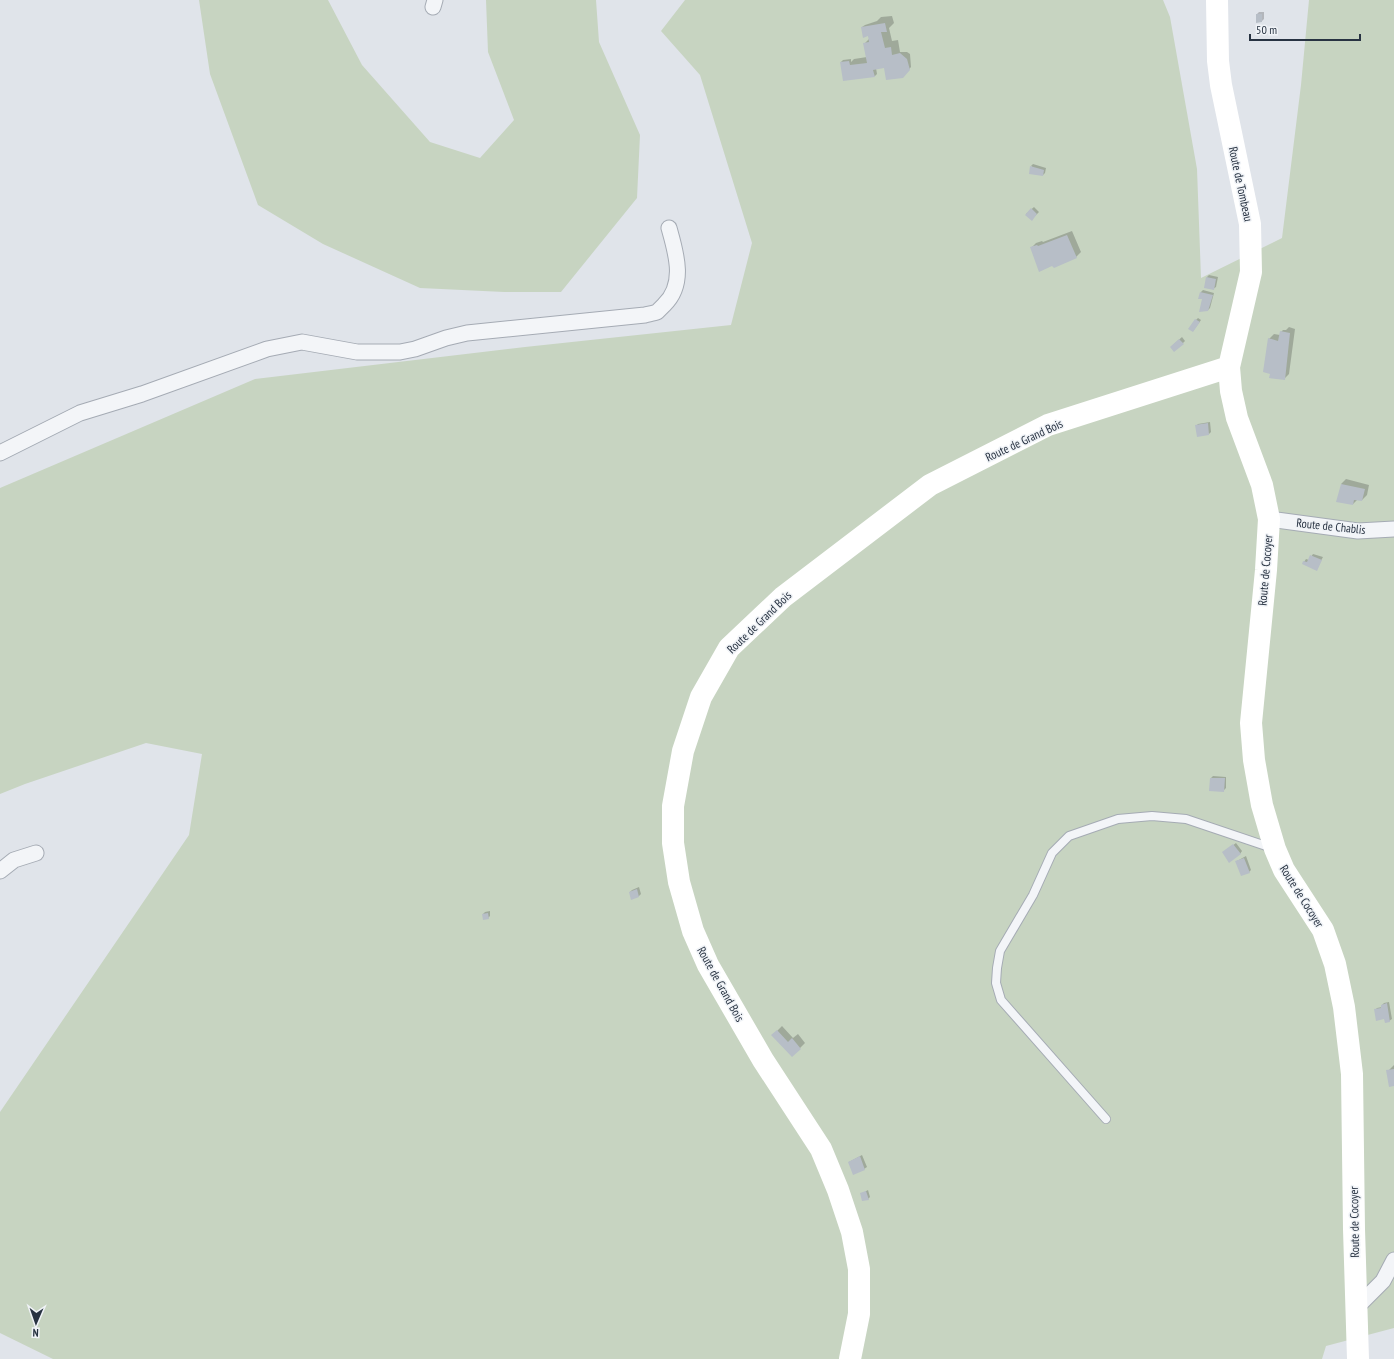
<svg xmlns="http://www.w3.org/2000/svg" width="1394" height="1359" viewBox="0 0 1394 1359" font-family="'PT Sans Narrow',sans-serif">
	<rect width="100%" height="100%" fill="#e0e4ea"/>
	<path fill="#c7d4c1" d="M199 0H328L362 65 430 142 480 158 514 120 488 52 486 0H596L599 42 640 135 637 198 561 292H504L420 288 323 244 258 205 210 74Z
		M685 0H1163L1170 17 1197 169 1201 278 1282 238 1301 85 1309 0H1394V1328L1326 1346 1322 1359H53L0 1333V1112L189 835 202 754 146 743 25 784 0 794V488L255 379 525 347 731 325 752 243 700 75 661 31Z"/>
	<path fill="#0003" d="M1259 12H1264V19L1262 21 1257 14Z
		M892 16 894 23 889 28 892 41 898 40 900 52H907L910 54 911 67 902 77 885 67 876 68 877 74 875 76 844 80 841 62 843 60 851 59V62L854 59 867 57 864 44 870 38 862 27 865 25 877 21 881 17Z
		M1033 164 1046 168 1045 173 1043 175 1031 166Z
		M1034 207 1039 212 1032 219 1026 214Z
		M1072 231 1081 252 1076 257 1031 248 1036 243 1042 241 1043 242Z
		M1209 275 1218 277 1216 287 1213 289 1207 277Z
		M1203 290 1214 293 1210 308 1208 310 1204 299 1200 298 1201 292Z
		M1198 318 1201 320 1193 331 1196 320Z
		M1289 327 1295 329 1289 374 1284 379 1269 339 1274 334 1280 335 1281 332 1283 330H1286Z
		M1182 337 1185 341 1183 343 1173 345Z
		M1210 422 1211 432 1209 434 1196 426 1198 424Z
		M1346 479 1369 485 1367 495 1362 500 1358 499 1353 504 1341 484Z
		M1313 554 1323 557 1316 570 1304 562 1306 559 1309 560Z
		M1213 776 1226 777V788L1223 791 1211 778Z
		M1236 843 1242 851 1240 854 1224 852Z
		M1246 856 1251 870 1249 872 1237 861Z
		M639 887 641 894 639 896 632 898 630 892 632 890Z
		M490 911V916L488 918 483 914 485 912Z
		M1389 1002 1392 1019 1389 1021 1375 1010 1377 1008 1382 1007V1005L1384 1003Z
		M782 1026 793 1038 798 1034 805 1043 792 1056 773 1035Z
		M1394 1065V1085L1388 1071Z
		M862 1155 867 1167 864 1169 849 1162Z
		M868 1190 870 1197 868 1199 861 1194Z"/>
	<path fill="#b7bec7" d="M1256 14H1262V22L1256 23Z
		M885 23 887 32H881L885 48 891 47 892 55 900 53 907 59 910 70 903 78 886 80 884 68 873 70 875 77 843 81 840 62 849 61 850 65 867 63 863 43 869 42 868 36 863 38 861 27Z
		M1030 166 1044 170 1043 176 1029 174Z
		M1031 208 1037 214 1032 221 1025 215Z
		M1067 235 1077 258 1054 268 1052 266 1039 272 1030 247 1037 245 1038 246Z
		M1206 277 1216 279 1214 290 1204 288Z
		M1200 292 1213 295 1208 311 1199 312 1202 299H1198Z
		M1195 319 1200 322 1193 332 1188 329Z
		M1280 331 1290 333 1285 380 1269 378 1270 374 1263 372 1268 338 1278 341Z
		M1179 339 1184 344 1174 352 1170 347Z
		M1208 423 1209 435 1197 437 1195 425Z
		M1341 484 1365 489 1362 501 1354 500 1353 505 1336 502Z
		M1310 555 1322 560 1317 571 1302 564 1303 561 1307 562Z
		M1210 778H1225L1224 792 1209 791Z
		M1233 844 1241 854 1229 863 1222 852Z
		M1244 858 1250 873 1241 876 1235 861Z
		M637 889 639 897 631 900 629 892Z
		M488 913 489 919 483 920 482 914Z
		M1387 1003 1390 1022 1385 1023 1384 1019 1376 1021 1374 1009 1381 1008V1005Z
		M777 1030 788 1042 792 1038 801 1049 792 1057 771 1035Z
		M1394 1069V1086L1389 1087 1386 1070Z
		M860 1156 865 1170 853 1175 848 1162Z
		M866 1191 869 1200 862 1201 860 1193Z"/>
	<g fill="none" stroke-linecap="round" stroke-linejoin="round">
		<g stroke="#a5abb4" stroke-width="10">
			<path id="service" d="M1106 1119 1001 1000 996 983 997 968 1000 951 1033 895 1052 853 1069 836 1118 819 1152 816 1186 819 1272 848"/>
		</g>
		<g stroke="#a5abb4" stroke-width="17">
			<path id="minor" d="M433 7 435 0
				M0 453 80 413 142 394 267 349 302 342 357 352H400L415 349 446 338 467 333 645 315C649 314 654 313 657 312 659 310 662 307 664 305 686 284 676 253 669 228
				M1269 519 1358 531 1394 529
				M0 871 14 860 36 853
				M1356 1308 1383 1281 1394 1260"/>
		</g>
		<use href="#service" stroke="#f3f5f8" stroke-width="8"/>
		<use href="#minor" stroke="#f3f5f8" stroke-width="15"/>
		<path stroke="#fff" stroke-width="22" d="M1217 0 1218 61 1221 85 1250 224 1251 272 1229 367 1231 391 1237 418 1262 485 1269 519 1266 570 1251 723 1254 760 1262 805 1275 849 1284 870 1323 930 1335 964 1344 1007 1352 1074 1354 1229 1358 1359
			M850 1359 859 1314V1269L852 1232 838 1190 821 1149 763 1060 708 965 693 931 679 882 673 843V806L683 751 701 697 729 648 783 597 930 485 1048 425 1229 367"/>
	</g>
	<g text-anchor="middle" dominant-baseline="central" stroke-width="3" stroke-linejoin="round" paint-order="stroke">
		<g font-size="12" fill="#283342" stroke="#f0f3f7">
			<text transform="translate(1241 184) rotate(78)">Route de Tombeau</text>
			<text transform="translate(1024 440) rotate(-25)">Route de Grand Bois</text>
			<text transform="translate(1331 526) rotate(6)">Route de Chablis</text>
			<text transform="translate(1265 570) rotate(-85)">Route de Cocoyer</text>
			<text transform="translate(759 622) rotate(-44)">Route de Grand Bois</text>
			<text transform="translate(1302 896) rotate(58)">Route de Cocoyer</text>
			<text transform="translate(721 984) rotate(61)">Route de Grand Bois</text>
			<text transform="translate(1354 1222) rotate(-91)">Route de Cocoyer</text>
		</g>
	</g>
	<g transform="translate(36 1323) rotate(182)" stroke="#f0f3f7" stroke-width="3" paint-order="stroke">
	<path d="M0-3L7 15L0 10L-7 15Z" fill="#283342"/>
	<text y="-6" font-size="11" font-weight="bold" text-anchor="middle" fill="#283342">N</text>
	</g>
	<path d="M1250 34v6h110v-6" fill="none" stroke="#283342" stroke-width="2"/>
	<text x="1256" y="34" font-size="12" fill="#283342" stroke="#f0f3f7" stroke-width="3" paint-order="stroke">50 m</text>
</svg>
